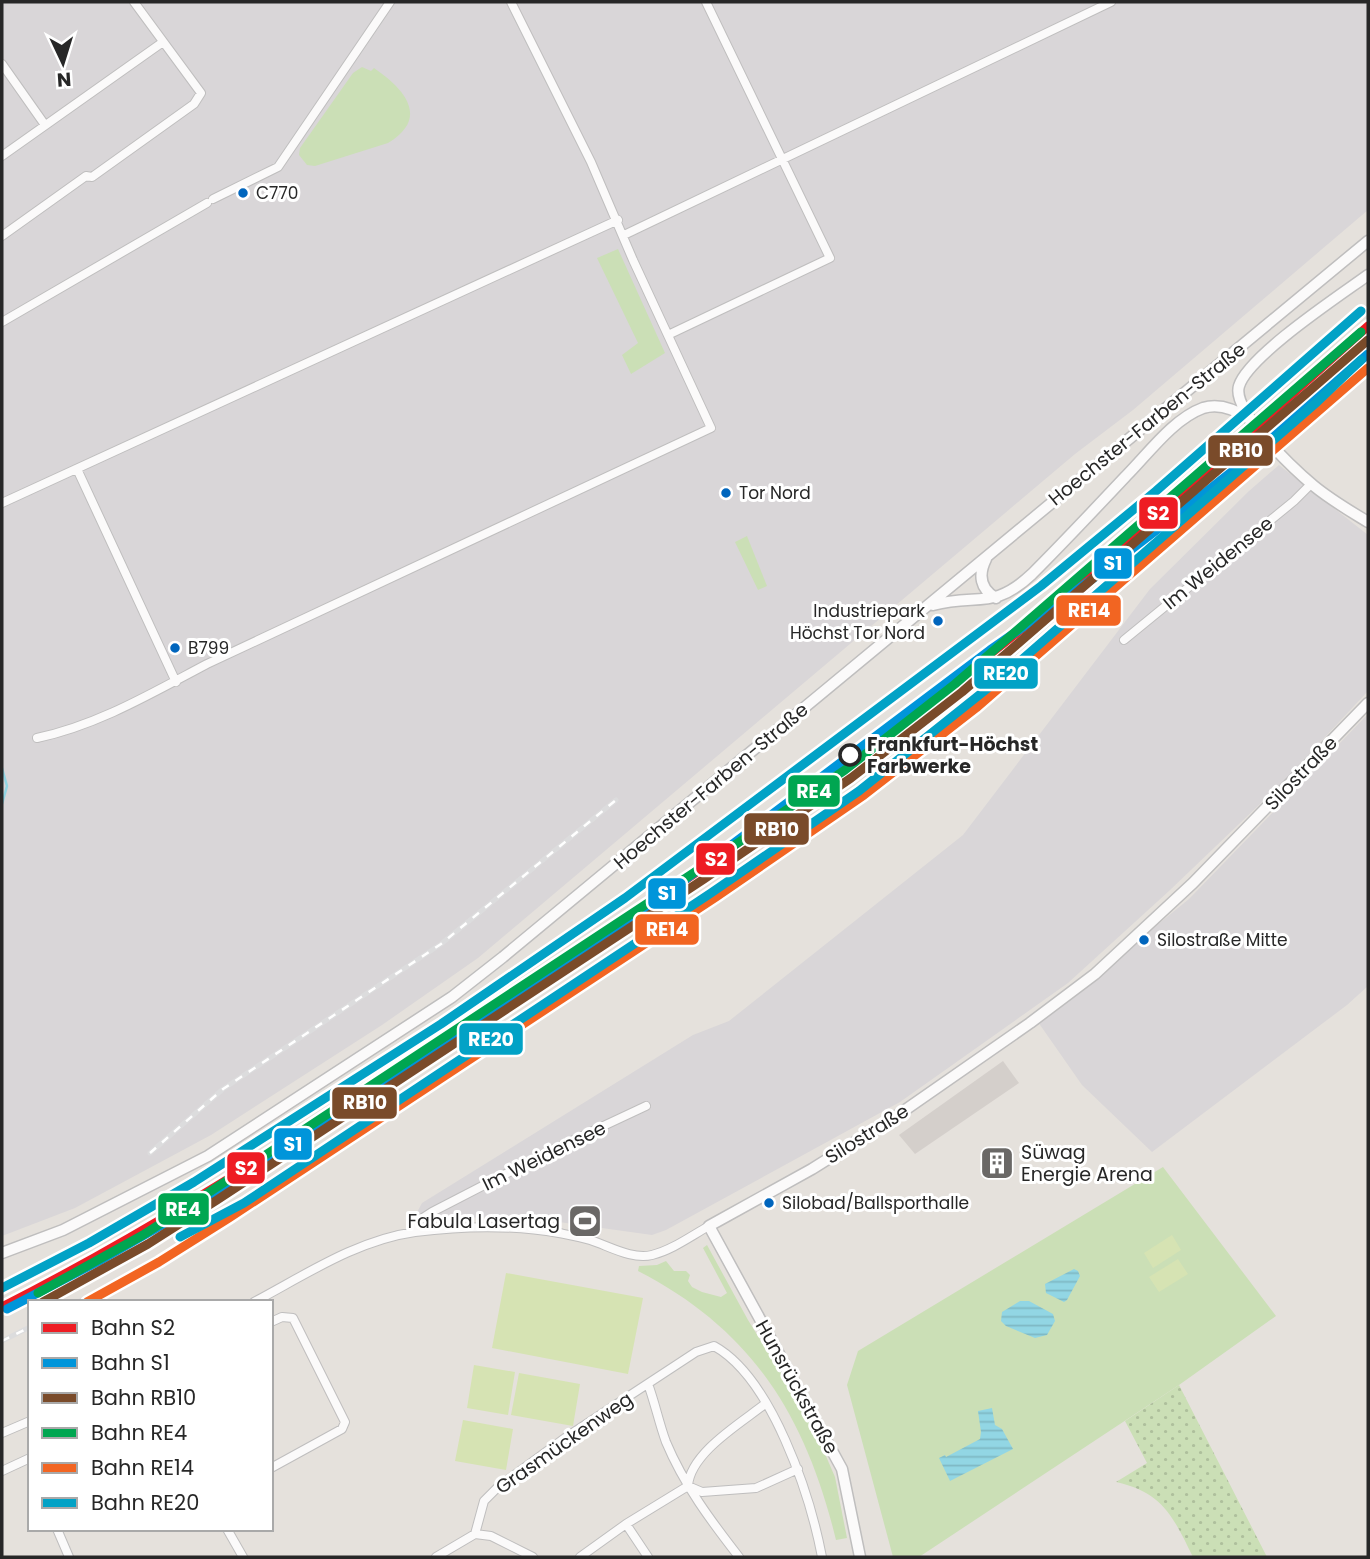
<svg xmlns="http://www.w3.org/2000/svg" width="1370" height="1559" viewBox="0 0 1370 1559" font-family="Poppins,sans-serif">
	<defs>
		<pattern id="park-dots" width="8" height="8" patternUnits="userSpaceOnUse" patternTransform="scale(1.75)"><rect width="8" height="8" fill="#cbdfb6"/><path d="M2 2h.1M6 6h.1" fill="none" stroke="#aebf9c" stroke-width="1.8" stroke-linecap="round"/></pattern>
		<pattern id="water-rules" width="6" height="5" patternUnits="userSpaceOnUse" patternTransform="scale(1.75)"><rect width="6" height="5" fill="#92d6e4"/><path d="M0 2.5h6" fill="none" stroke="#7eb8c4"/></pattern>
	</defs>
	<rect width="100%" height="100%" fill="#e5e1dc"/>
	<path fill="#d9d6d8" d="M2 2H1368V210L1133 410 1075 454 478 958 382 1025 211 1135 75 1208 2 1236Z
		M1279 465 1368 535V691L1284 781 1169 891 1068 983 900 1102 666 1230 652 1235 516 1216 413 1220 422 1203 693 1035 729 1021 963 835 1150 589 1249 491Z
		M1368 714V986L1347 1005 1152 1152 1082 1085 1038 1022 1189 899Z"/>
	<path fill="#cbdfb6" d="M362 67 371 71 374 68C403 88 431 117 388 143L315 166 307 165 299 155 300 148 353 73Z
		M618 249 665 353 631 374 622 355 638 343 597 258Z
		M747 536 767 586 758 590 735 542Z
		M1163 1167 1276 1316 1179 1385 919 1557H893L847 1385 858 1351Z
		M707 1245 748 1320 799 1402 822 1447 835 1477 847 1538 836 1540C806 1417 753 1330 638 1271L639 1266 657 1265 666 1261 674 1271H686L690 1275 688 1281 692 1287 702 1292 721 1297 727 1293 703 1248Z"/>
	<path fill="url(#park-dots)" d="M1179 1385 1267 1557H1193C1173 1517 1164 1493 1116 1482L1147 1463 1125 1421Z"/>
	<path fill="#d6e3b3" d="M1172 1235 1181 1250 1153 1268 1144 1253Z
		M1178 1259 1188 1274 1159 1292 1149 1277Z
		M506 1273 643 1298 628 1374 492 1348Z
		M474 1365 515 1372 508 1415 467 1408Z
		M519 1373 580 1384 573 1426 511 1415Z
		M463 1420 513 1429 506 1470 455 1461Z"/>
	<path fill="#d4cfcb" d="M1003 1061 1019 1083 915 1154 899 1135Z"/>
	<path fill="url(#water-rules)" d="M1074 1269 1078 1271 1080 1276 1067 1300 1064 1302 1046 1293 1045 1284Z
		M1020 1301H1029L1053 1314 1055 1321 1047 1335 1035 1338 1006 1326 1001 1321 1002 1312Z
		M992 1408 995 1425 1002 1429 1013 1449 950 1481 939 1458 945 1455 946 1457 980 1439 981 1432 978 1411Z"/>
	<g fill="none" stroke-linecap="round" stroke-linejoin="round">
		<path stroke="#92d6e4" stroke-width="2.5" d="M2 768 7 786 2 804"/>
		<g stroke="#bfbebe" stroke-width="10">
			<path id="minor" d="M2 64 45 125
				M2 156 163 42
				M213 199 278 167 390 2
				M624 235 1111 2
				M2 236 86 176 92 177 194 104 201 93 134 2
				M2 322 207 203
				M668 335 830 258 706 2
				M77 469 176 682
				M2 503 618 220
				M1124 640 1294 501 1311 484
				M37 738C98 725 152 693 207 664L711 428 633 260 591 162 511 2
				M412 1232 415 1223 432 1212 550 1151 646 1106
				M254 1302C305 1275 357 1240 415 1232 462 1226 513 1225 559 1233 569 1235 580 1237 590 1240 609 1246 632 1260 652 1255 672 1250 691 1236 709 1226
				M271 1322 282 1317 293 1318 345 1422 342 1429 271 1468
				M648 1384C655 1403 659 1423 666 1442 684 1485 711 1521 739 1557
				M2 1433 30 1421
				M2 1471 30 1458
				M688 1486 702 1492 756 1488 798 1469
				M626 1524 648 1557
				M57 1529 69 1557
				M227 1529 243 1557
				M475 1534 491 1536 533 1557
				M436 1557 475 1534 484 1501 498 1487 565 1438 696 1352 714 1346C772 1378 810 1495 822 1557
				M580 1557 626 1524 688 1486C690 1453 741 1423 765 1404"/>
		</g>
		<g stroke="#bfbebe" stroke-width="13">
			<path id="secondary" d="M1368 275C1339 296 1248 356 1239 386 1231 411 1296 471 1314 486 1331 500 1350 511 1368 522
				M986 559C978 575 980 589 996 598
				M933 605C977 593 993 611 1032 574 1064 542 1095 509 1126 476 1148 454 1173 419 1203 408 1219 403 1236 410 1249 419
				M2 1253 63 1230 208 1156 452 997 503 957 1368 241
				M860 1557 842 1469 709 1226 812 1169 895 1117 1030 1023 1095 974 1193 883 1368 703"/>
		</g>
		<use href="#minor" stroke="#fbfafa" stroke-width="8"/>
		<use href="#secondary" stroke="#fbfafa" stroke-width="10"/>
		<g stroke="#dcdcdd" stroke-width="5">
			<path id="rail" d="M150 1153 223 1089 441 944 616 800
				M78 1302 185 1246
				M2 1341 30 1327"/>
		</g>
		<use href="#rail" stroke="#fff" stroke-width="2.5" stroke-dasharray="8" stroke-linecap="butt"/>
		<g stroke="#fff" stroke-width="14">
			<path id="rail-1" d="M2 1307C138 1238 267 1156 395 1073 605 940 809 798 1004 643 1130 543 1248 433 1368 326"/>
		</g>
		<g stroke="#fff" stroke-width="14">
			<path id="rail-2" d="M7 1309 99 1261 205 1200 453 1042 637 916 990 650 1098 575 1192 503 1254 454 1368 354"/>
		</g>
		<g stroke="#fff" stroke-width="14">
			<path id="rail-3" d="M43 1302 148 1244 217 1200 704 879 851 778 962 692 1368 340"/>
		</g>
		<g stroke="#fff" stroke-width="14">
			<path id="rail-4" d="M38 1293 143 1235 211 1191 698 870 845 770 955 684 1361 332"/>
		</g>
		<g stroke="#fff" stroke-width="14">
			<path id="rail-5" d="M87 1302 159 1262 229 1218 716 897 864 795 976 708 1368 368"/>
		</g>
		<g stroke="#fff" stroke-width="14">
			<path id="rail-6" d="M180 1237 244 1203 711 893 859 791 1003 676 1317 402 1361 360
				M2 1288 89 1243 194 1182 441 1024 625 898 1041 586 1156 491 1361 311"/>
		</g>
		<use href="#rail-1" stroke="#ee1c23" stroke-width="9"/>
		<use href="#rail-2" stroke="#0095da" stroke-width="9"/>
		<use href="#rail-3" stroke="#7a4b2a" stroke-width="9"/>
		<use href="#rail-4" stroke="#00a651" stroke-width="9"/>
		<use href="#rail-5" stroke="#f26522" stroke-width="9"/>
		<use href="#rail-6" stroke="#02a2c6" stroke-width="9"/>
	</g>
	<defs>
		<g id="building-square" transform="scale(1.75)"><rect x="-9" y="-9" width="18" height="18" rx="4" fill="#6a6866" stroke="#fff"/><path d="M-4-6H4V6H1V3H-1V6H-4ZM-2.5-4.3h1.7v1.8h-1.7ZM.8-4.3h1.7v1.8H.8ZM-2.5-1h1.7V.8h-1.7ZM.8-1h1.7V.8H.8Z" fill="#fff"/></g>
		<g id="stadium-square" transform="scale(1.75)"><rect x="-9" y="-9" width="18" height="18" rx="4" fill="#6a6866" stroke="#fff"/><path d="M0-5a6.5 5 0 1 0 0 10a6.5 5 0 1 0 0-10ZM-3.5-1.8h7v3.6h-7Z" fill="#fff"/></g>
	</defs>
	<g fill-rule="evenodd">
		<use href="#building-square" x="997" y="1163"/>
		<use href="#stadium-square" x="585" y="1221"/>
	</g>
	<g fill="#0065bd" stroke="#fff" stroke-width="2.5">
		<circle cx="243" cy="193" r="6"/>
		<circle cx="726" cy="493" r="6"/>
		<circle cx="938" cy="621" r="6"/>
		<circle cx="175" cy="648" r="6"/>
		<circle cx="1144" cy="940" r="6"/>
		<circle cx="769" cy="1203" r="6"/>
	</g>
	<circle fill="#fff" stroke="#272727" stroke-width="3.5" cx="850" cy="755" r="10"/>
	<g text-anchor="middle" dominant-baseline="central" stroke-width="6" stroke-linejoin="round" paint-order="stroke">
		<g font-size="17" fill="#272727" stroke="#fff" text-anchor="start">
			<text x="256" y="193">C770</text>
			<text x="739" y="493">Tor Nord</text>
			<text x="925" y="611" text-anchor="end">Industriepark<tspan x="925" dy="22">Höchst Tor Nord</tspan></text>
			<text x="188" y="648">B799</text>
			<text x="1157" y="940">Silostraße Mitte</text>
			<text x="782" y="1203">Silobad/Ballsporthalle</text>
		</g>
		<g font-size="19" fill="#272727" stroke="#fff">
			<text transform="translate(1147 424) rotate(-39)">Hoechster-Farben-Straße</text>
			<text transform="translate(1218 563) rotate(-39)">Im Weidensee</text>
			<text transform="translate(1301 773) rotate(-46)">Silostraße</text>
			<text transform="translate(711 786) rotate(-40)">Hoechster-Farben-Straße</text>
			<text transform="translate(867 1134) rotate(-32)">Silostraße</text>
			<text transform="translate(544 1156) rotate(-26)">Im Weidensee</text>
			<text transform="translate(797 1387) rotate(61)">Hunsrückstraße</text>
			<text transform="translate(564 1443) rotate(-35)">Grasmückenweg</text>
		</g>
		<g font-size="19" font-weight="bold" fill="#272727" stroke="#fff" text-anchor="start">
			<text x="867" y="744">Frankfurt-Höchst<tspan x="867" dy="22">Farbwerke</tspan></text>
		</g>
		<g font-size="19" fill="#272727" stroke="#fff" text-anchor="start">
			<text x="1021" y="1152">Süwag<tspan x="1021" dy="22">Energie Arena</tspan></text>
			<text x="560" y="1221" text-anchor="end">Fabula Lasertag</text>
		</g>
	</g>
	<g stroke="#fff" stroke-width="2.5">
		<rect x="1207" y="434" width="67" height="33" rx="7" fill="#7a4b2a"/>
		<rect x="1138" y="496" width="41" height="34" rx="7" fill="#ee1c23"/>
		<rect x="1093" y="547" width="40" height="33" rx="7" fill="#0095da"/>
		<rect x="1055" y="594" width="67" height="33" rx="7" fill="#f26522"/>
		<rect x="973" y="657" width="66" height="33" rx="7" fill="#02a2c6"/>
		<rect x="787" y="774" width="54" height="34" rx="7" fill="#00a651"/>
		<rect x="743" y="812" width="67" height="34" rx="7" fill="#7a4b2a"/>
		<rect x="695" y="842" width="41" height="34" rx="7" fill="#ee1c23"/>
		<rect x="647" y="877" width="40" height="33" rx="7" fill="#0095da"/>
		<rect x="634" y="913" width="66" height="33" rx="7" fill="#f26522"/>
		<rect x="458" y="1022" width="66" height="34" rx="7" fill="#02a2c6"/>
		<rect x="331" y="1086" width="67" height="34" rx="7" fill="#7a4b2a"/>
		<rect x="273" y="1127" width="40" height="34" rx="7" fill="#0095da"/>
		<rect x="226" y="1151" width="40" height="34" rx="7" fill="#ee1c23"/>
		<rect x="157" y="1192" width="53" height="34" rx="7" fill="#00a651"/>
	</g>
	<g font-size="19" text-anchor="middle" font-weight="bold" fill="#fff">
		<text x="1241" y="457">RB10</text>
		<text x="1158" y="520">S2</text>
		<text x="1113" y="570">S1</text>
		<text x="1089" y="617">RE14</text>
		<text x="1006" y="680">RE20</text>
		<text x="814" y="798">RE4</text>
		<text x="777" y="836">RB10</text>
		<text x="716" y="866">S2</text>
		<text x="667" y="900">S1</text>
		<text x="667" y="936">RE14</text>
		<text x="491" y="1046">RE20</text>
		<text x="365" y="1109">RB10</text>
		<text x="293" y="1151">S1</text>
		<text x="246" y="1175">S2</text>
		<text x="183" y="1216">RE4</text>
	</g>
	<rect width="1370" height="1559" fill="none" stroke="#272727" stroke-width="7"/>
	<rect x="28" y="1300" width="245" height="231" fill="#ffffff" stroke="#a9a9a9" stroke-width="2"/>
	<rect x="42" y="1323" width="35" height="10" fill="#ee1c23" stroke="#a9a9a9" stroke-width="2"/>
	<text x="91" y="1335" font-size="21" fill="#272727">Bahn S2</text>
	<rect x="42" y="1358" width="35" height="10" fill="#0095da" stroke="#a9a9a9" stroke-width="2"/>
	<text x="91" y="1370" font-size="21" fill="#272727">Bahn S1</text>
	<rect x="42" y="1393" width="35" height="10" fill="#7a4b2a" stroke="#a9a9a9" stroke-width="2"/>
	<text x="91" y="1405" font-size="21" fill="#272727">Bahn RB10</text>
	<rect x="42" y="1428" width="35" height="10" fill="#00a651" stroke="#a9a9a9" stroke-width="2"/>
	<text x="91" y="1440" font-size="21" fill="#272727">Bahn RE4</text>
	<rect x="42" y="1463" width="35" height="10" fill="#f26522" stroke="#a9a9a9" stroke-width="2"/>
	<text x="91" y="1475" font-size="21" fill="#272727">Bahn RE14</text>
	<rect x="42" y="1498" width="35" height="10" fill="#02a2c6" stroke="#a9a9a9" stroke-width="2"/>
	<text x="91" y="1510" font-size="21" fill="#272727">Bahn RE20</text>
	<g transform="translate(63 63) rotate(176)" stroke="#ffffff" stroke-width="5" paint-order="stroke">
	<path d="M0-5L12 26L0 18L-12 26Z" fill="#272727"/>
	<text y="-10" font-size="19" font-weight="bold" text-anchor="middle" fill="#272727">N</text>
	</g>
</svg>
